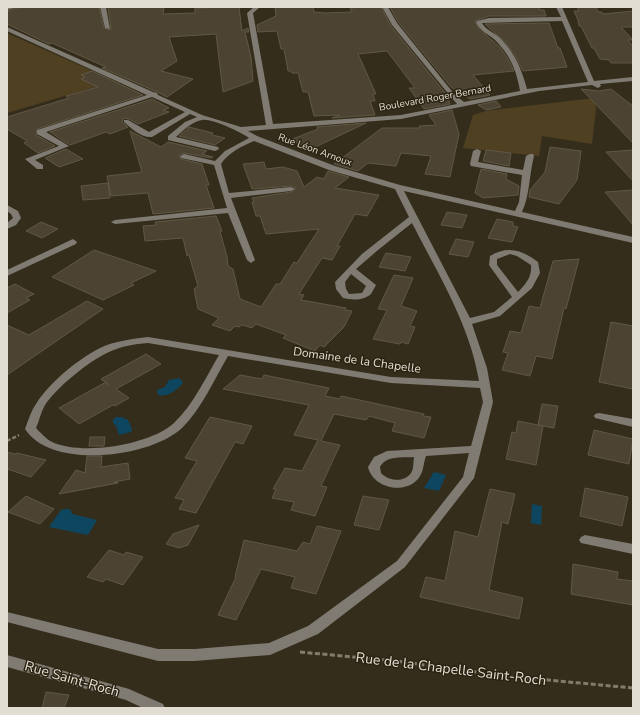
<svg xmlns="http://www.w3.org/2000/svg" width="640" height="715" viewBox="0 0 640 715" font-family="'Nunito Sans',sans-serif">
	<rect width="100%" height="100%" fill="#352d1c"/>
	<path fill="#4f4022" d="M7 33 115 81 7 113Z
		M594 98 596 109 592 144 542 136 539 156 463 148 473 115 486 111Z"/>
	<path fill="#0f465f" d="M179 378 183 382 182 384C176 391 167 397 158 395L157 390 165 387 169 380Z
		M116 417H122L128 420 132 429 131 432 119 435 116 426 113 423V420Z
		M434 472 446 475 439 491 424 488Z
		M532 504 542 506 541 525 531 523Z
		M65 509H70L72 514 97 520 88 535 49 527 61 510Z"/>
	<path fill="#4c4332" stroke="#605745" d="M21 7H99L104 28 110 30 111 29 108 7H164L163 14 195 13V8L239 7 242 31 248 28 249 32H245L251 57 253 81 223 92 216 34 169 37 177 61 161 71 193 79 167 97 157 92 102 68 106 67 52 43 49 44 7 24V11Z
		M275 7H313L314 12 325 13 352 12 350 8H354L353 7H381L391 26 447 95 450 104 424 109 409 88H415L387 51 358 54 376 94H373L375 101H370L375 115 332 118 340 115 314 116 308 92H303L298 73H292L291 71H288L284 49H281L277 31 258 32 257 25 276 16Z
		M390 7H539L540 10H544L546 16H489L475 21 479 29 500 47 508 59 514 71 473 75 490 95 470 99 451 87 398 22Z
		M577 7H596L598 12H602L603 14 633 11V27H621L633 40H628L633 47V63H611L609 60 600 59 594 48H592L581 26H579L578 20 574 11H579Z
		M549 23 558 48H560L567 67 523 71 514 54 505 42 485 24Z
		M92 71 143 95 37 129 36 135 55 146 38 153 24 143 27 141 7 129V117L69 98 66 96 98 87 81 79 85 77 81 75Z
		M581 89 599 91 611 89 633 106V143Z
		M152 99 169 108 163 110 169 112 138 124 129 119 124 118 122 122 128 127 110 134 106 132 70 145 50 132Z
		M496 101 501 107 486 110 478 105Z
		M452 110 459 134 450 177 425 174 431 156 401 153 396 166 368 163 358 171 334 164 382 128H420L419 126 436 125 429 115Z
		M366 123 311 149 290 140 318 129 317 127Z
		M189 127 213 133 212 135 225 138 215 145 179 136Z
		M130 131 161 147 168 142 207 151 202 154 213 157 211 158 184 153 179 155V157L181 159 202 164 209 185H206L214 208 153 214 148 193 111 196 107 176 142 172Z
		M550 147 581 151 577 180 559 204 529 197 530 190 545 172Z
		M66 149 83 159 59 167 45 158Z
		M486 150 511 153 509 166 483 161Z
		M633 150V181L606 152Z
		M264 162 266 169 283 167 297 171 304 187 317 177 324 179 328 171 349 177 335 188 379 195 367 216 355 214 337 246H340L332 260 322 258 299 294 304 295 301 300 346 308 345 310 352 311 344 327 324 347 320 345 315 351 283 338 286 335 256 324 252 328 242 325 239 327 235 326 230 331 212 325 219 318 198 309 194 289 198 286 189 255 187 256 183 238 145 241 143 226 156 225 155 222 216 216 222 231H220L227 257 228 266 233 269 240 299 261 307 276 284H280L294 262 297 263 319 229 266 234 260 216H256L252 202H254L252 198 291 192 296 188 291 186 252 189 243 164Z
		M481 169 507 174 506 179 519 186 518 195 483 198 475 193Z
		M108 183 110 198 83 200 81 186Z
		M633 190V225L605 192Z
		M447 212 467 215 462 228 441 225Z
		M497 219 513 222V226L518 227 512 242 488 238Z
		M41 222 58 229 42 238 26 231Z
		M456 239 474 242 468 257 449 254Z
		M94 250 156 271 131 283 134 285 103 300 52 277Z
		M386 253 411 257 405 271 379 267Z
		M579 259 566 309 564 308 552 359 536 356 530 376 502 370 508 353 503 352 510 331 521 333 529 306 540 308 553 261Z
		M394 275 413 278 401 306 417 311 410 326 415 327 408 344 401 342 400 344 373 339 387 310 378 309Z
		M15 284 34 294 26 298 30 300 7 313V288Z
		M87 301 103 309 7 375V325L29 335Z
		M611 322 633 326V389L599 382Z
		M146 354 161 364 116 389 129 398 115 406 113 405 79 424 59 408 106 382 109 385 101 379Z
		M240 375 262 379 264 375 329 388 325 396 340 399 341 396 424 414 423 416 431 417 424 438 392 431 395 423 369 416 366 420 334 414 321 441 340 445 321 486 327 487 315 516 291 510 294 502 272 498 276 489H273L285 468 302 471 318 440 294 435 309 405 223 389Z
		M542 404 558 406 554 428 538 425Z
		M210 417 252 426 243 444 235 442 196 513 179 509 184 500 175 498 197 461 185 458Z
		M518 421 543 426 536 465 506 459 512 432 516 433Z
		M594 430 633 439 629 464 588 455Z
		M90 437H105L104 446H89Z
		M7 452 15 454 17 453 46 460 31 477 7 469Z
		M87 456H102L101 467 128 463 130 479 114 482 118 483 59 494 76 470 85 473Z
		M585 488 628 497 622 526 580 516Z
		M490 489 515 494 508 524 502 522 489 590 523 598 519 619 420 597 426 577 445 581 455 531 478 537Z
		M26 496 54 509 40 524 8 512Z
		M363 496 389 500 379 530 354 525Z
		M199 525 188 545 179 548 166 544 173 534Z
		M317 526 341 531 316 594 291 588 295 577 261 569 236 620 218 615 236 577H235L244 540 297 551 303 542 310 544Z
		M109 550 124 555 126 552 143 557 123 585 106 579 103 582 87 577Z
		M573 564 618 572 617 579 633 581V605L571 594Z
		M46 692 69 695 64 708H42Z"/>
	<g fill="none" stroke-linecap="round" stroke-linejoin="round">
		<path stroke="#837c6e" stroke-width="2.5" stroke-dasharray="4 2" stroke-linecap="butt" d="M7 441 19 435"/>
		<path stroke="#837c6e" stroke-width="3" stroke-dasharray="5 2.5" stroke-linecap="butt" d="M300 652 396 661 505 676 633 688"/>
		<path fill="#7f7b72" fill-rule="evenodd" d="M7 7H18L7 10Z
			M100 7H106L110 29 105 28Z
			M254 7H260L253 13 273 124 401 115 457 104 451 97 392 25 382 7H388L397 23 455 95 464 102 520 91C517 72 510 55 496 41 489 34 480 32 476 22L477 21 489 18 561 17 556 7H562L594 81 633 77V81L600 84 601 86 598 88 592 85 539 91 401 119 248 131 257 136 335 166 400 185 515 211 519 202 522 175 471 166 470 164 473 151 477 149 481 151 478 162 523 170 526 156 530 154H533L534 156C529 175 530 195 522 212L633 237V243L404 191 470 318 494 312 512 297 489 265 490 256C508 245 522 250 538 262L540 273 532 288 500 316 472 324 487 368 493 402 474 478 405 567 318 634 270 655 195 661H158L7 622V612L158 649H195L269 643 308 626 397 561 463 477 469 453 426 456C423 464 424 472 418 479 404 495 373 488 368 467L374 457 387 451 471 446 483 402 480 388 391 383 228 356C214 380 202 408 182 428 150 458 51 470 25 429 28 421 31 411 36 404 49 383 78 359 100 348 115 341 132 339 148 337L391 377 479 381C470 325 438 274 412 223L378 250 356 269 376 285 371 294C363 301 352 300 343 298L336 289 335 282 362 254 409 217 395 189 329 170 254 141C242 146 228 153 221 164L229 193 291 187 295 189 291 191 231 198 255 260 251 263 247 260 228 213 115 224 111 222 115 220 227 208 214 165 181 158 180 156 184 154 215 161 225 151 249 138C241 132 211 118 202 120 191 122 184 130 176 137L218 147 219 149 215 151 168 140V136L185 122 197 117 190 114 152 137C141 138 131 128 124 122V120H128L149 132 185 112 152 97 46 132 69 146 35 160 43 165V169H37L25 159 59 146 37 134V130L147 95 7 31V27L153 92 157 93 158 95 202 115 241 127 266 125 247 13ZM562 21 588 82 527 89C522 70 514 51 499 37 493 32 486 30 482 23ZM510 254 517 256 531 265C532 277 526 284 518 292L497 265V259ZM351 274 366 286 362 293 349 294 346 289 345 282ZM148 343 219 355C206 377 193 405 174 423 150 445 82 456 52 442 46 439 41 433 36 428 39 421 41 412 45 405 56 388 90 360 109 352 122 346 134 344 148 343ZM414 457C413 462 414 469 411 473 404 483 388 481 381 473L380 467C386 455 403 458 414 457Z
			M7 205 18 211 21 218 16 225 7 229V223L13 218 11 214 7 211Z
			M73 239 77 242 76 244 7 276V270Z
			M599 413 633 419V427L595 418 594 416 595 414Z
			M585 535 633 544V554L581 543 579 540 581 537Z
			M7 655 129 689 163 704 165 708H143L126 700 7 667Z"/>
	</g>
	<g text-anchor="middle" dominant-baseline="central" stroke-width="3" stroke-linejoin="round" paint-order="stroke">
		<g font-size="10" fill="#e2ddd2" stroke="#2b2312">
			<text transform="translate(435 98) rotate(-10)">Boulevard Roger Bernard</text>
			<text transform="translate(315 150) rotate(20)">Rue Léon Arnoux</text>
		</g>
		<g font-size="12" fill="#e2ddd2" stroke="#2b2312">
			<text transform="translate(357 360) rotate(8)">Domaine de la Chapelle</text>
		</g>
		<g font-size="14" fill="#e2ddd2" stroke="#2b2312">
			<text transform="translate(451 669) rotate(7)">Rue de la Chapelle Saint-Roch</text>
			<text transform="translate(72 679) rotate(16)">Rue Saint-Roch</text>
		</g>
	</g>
	<rect width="640" height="715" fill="none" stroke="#e2ddd2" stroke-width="16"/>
</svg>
